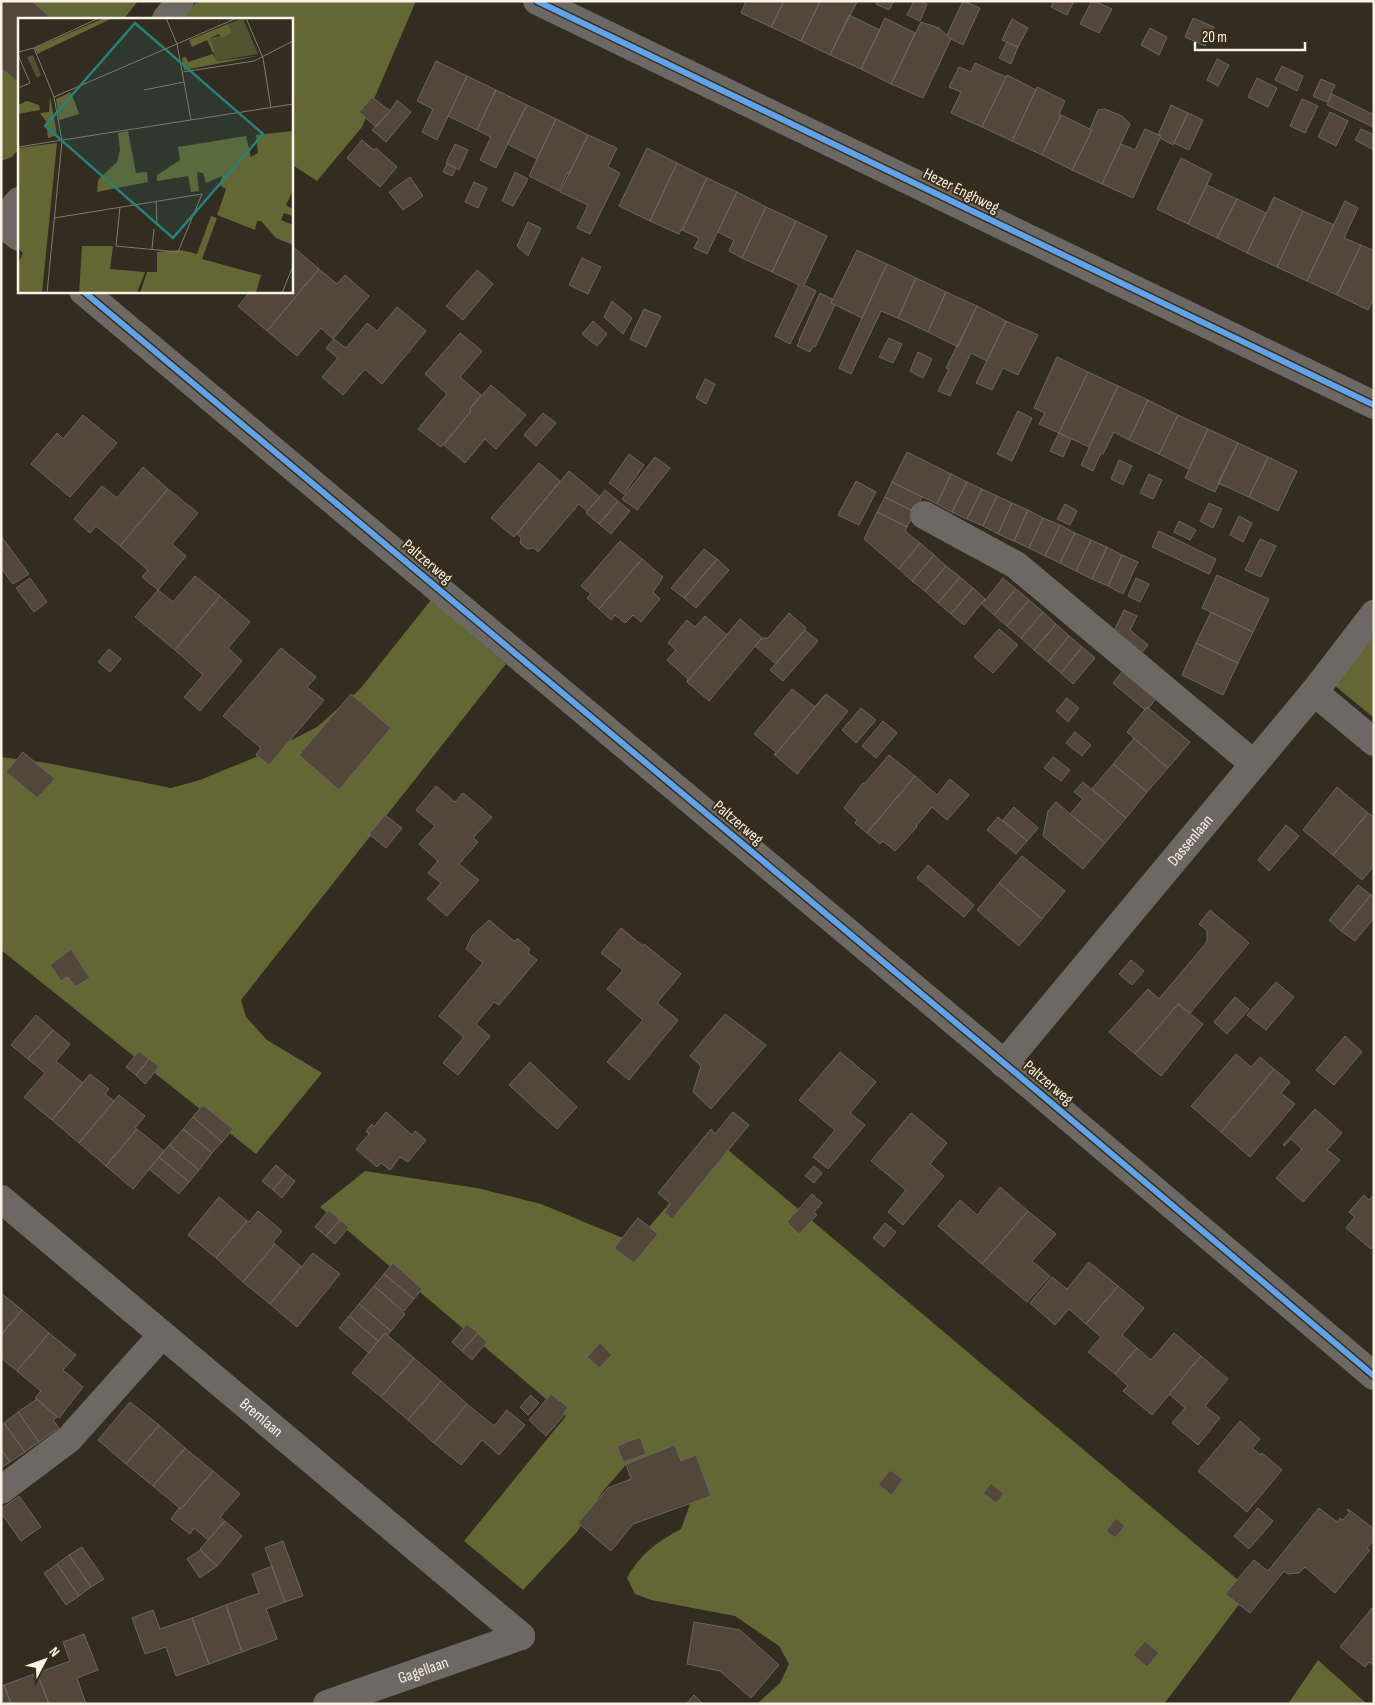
<svg xmlns="http://www.w3.org/2000/svg" width="1375" height="1705" viewBox="0 0 1375 1705" font-family="'Sofia Sans Condensed',sans-serif">
	<rect width="100%" height="100%" fill="#322c21"/>
	<path fill="#626734" d="M19 1H138L124 19H19V149L12 157 1 161V21Z
		M197 1H416L362 127 317 181 291 164V19H183Z
		M431 600 506 664 241 1000 246 1017 267 1040 322 1073 256 1154 1 950V757L47 763 171 788 200 780 268 752 317 727 360 689Z
		M1374 637V718L1334 685Z
		M721 1144 1250 1590 1164 1704H755L758 1703 780 1683 789 1664 779 1646 735 1616 651 1600 635 1594 627 1578C641 1553 656 1543 681 1529L690 1504 649 1457 626 1465 603 1491 577 1532 523 1590 464 1541 566 1416 320 1207 365 1171 477 1188 541 1204 635 1243Z
		M1318 1660 1367 1704H1288Z"/>
	<path fill="#52473a" stroke="#6d665e" d="M1 1H32L52 19H19L18 82 1 68Z
		M746 1H784L771 27 741 13Z
		M784 1H820L801 41 771 27Z
		M877 1H894L889 10 876 4Z
		M914 1H922L927 4 920 21 907 15Z
		M963 1 980 8 963 45 951 39 947 35Z
		M1054 1H1074L1067 15 1051 7Z
		M1092 1H1095L1112 9 1099 33 1080 24Z
		M820 2H857L830 55 801 41Z
		M849 15 880 30 861 69 830 55Z
		M885 18 915 33 891 84 861 69Z
		M1193 18 1214 27 1205 46 1185 37Z
		M1012 19 1028 28 1018 47 1002 40Z
		M921 22 939 28 951 39 923 98 891 84Z
		M1150 28 1167 37 1159 55 1141 45Z
		M1007 42 1018 47 1011 64 999 58Z
		M1217 59 1229 65 1218 86 1207 80Z
		M436 61 467 76 437 140 422 132 433 109 417 101Z
		M975 63 1006 77 982 127 951 113 961 92 949 87 959 67 971 72Z
		M1282 66 1303 76 1297 91 1275 80Z
		M1007 75 1036 90 1012 141 982 127Z
		M467 76 496 90 477 130 448 116Z
		M1257 78 1277 88 1268 107 1248 97Z
		M1321 79 1335 85 1327 102 1313 96Z
		M1037 87 1065 101 1059 114 1061 115 1042 155 1012 141Z
		M496 90 527 105 496 168 480 160 491 137 477 130Z
		M1332 94 1374 115 1373 127 1327 105Z
		M372 97 390 111 376 127 359 112Z
		M1302 99 1318 106 1305 133 1290 126Z
		M397 100 411 112 386 142 372 130 390 111Z
		M527 105 556 119 537 159 507 144Z
		M1171 105 1188 113 1173 145 1160 138 1161 136 1158 135Z
		M1105 109 1122 116 1130 124 1102 184 1072 170 1092 130 1090 129 1098 110Z
		M1330 112 1348 121 1336 146 1318 137Z
		M1188 113 1203 120 1189 150 1174 143Z
		M1061 115 1092 130 1072 170 1042 155Z
		M556 119 588 135 569 174 567 173 559 191 529 176Z
		M1145 129 1161 136 1133 198 1102 184 1121 144 1135 150Z
		M1361 129 1374 135V150L1355 140Z
		M588 135 617 148 608 167 620 173 590 234 577 228 588 205 560 192Z
		M362 140 374 150 376 148 397 167 380 187 347 158Z
		M455 144 468 150 459 170 446 163Z
		M647 148 677 163 650 221 619 206Z
		M1181 158 1212 174 1188 224 1157 209Z
		M677 163 707 178 682 230H681L679 234 650 221Z
		M447 164 456 168 452 176 443 172Z
		M515 172 528 179 513 206 502 201Z
		M410 177 423 196 403 210 389 192Z
		M707 178 737 192 707 254 694 248 699 238 682 230Z
		M474 182 487 188 478 208 465 202Z
		M1207 185 1237 199 1217 238 1188 224Z
		M737 192 766 207 742 258 729 251 734 240 718 232Z
		M1274 197 1303 211 1277 267 1247 253Z
		M1237 199 1266 213 1247 253 1217 238Z
		M1345 201 1358 208 1344 238 1361 245 1337 295 1307 281Z
		M766 207 796 221 772 272 742 258Z
		M1303 211 1334 225 1307 281 1277 267Z
		M796 221 827 236 804 285 816 291 790 344 775 336 799 285 772 272Z
		M528 222 541 228 528 256 517 246Z
		M291 245 319 269 267 331 238 306 251 291H291Z
		M1361 245 1374 251V298L1368 310 1337 295Z
		M857 250 887 264 862 318 831 303Z
		M582 258 601 267 588 294 569 285Z
		M887 264 916 278 898 318 881 311 851 374 839 368Z
		M319 269 337 284 345 275 369 296 333 339 321 328 297 356 267 331Z
		M477 270 493 284 463 320 446 306Z
		M916 278 946 292 928 332 898 318Z
		M946 292 977 306 958 347 928 332Z
		M820 293 832 299 831 303 835 305 815 347 813 346 810 352 797 346 800 340H799Z
		M612 301 632 318 623 334 604 317Z
		M977 306 1006 321 987 361 971 353 950 396 938 391 949 369 946 368Z
		M397 307 426 331 382 384 365 369 343 395 322 377 338 358 326 348 334 339 346 348 367 323 377 331Z
		M644 309 661 316 646 347 630 339Z
		M593 321 607 334 597 346 582 334Z
		M1006 321 1038 335 1018 375 1003 368 992 390 976 383Z
		M460 333 482 351 460 377 481 395 470 409 471 411 441 447 418 429 447 394 425 374Z
		M889 338 902 344 893 363 879 357Z
		M918 352 932 359 923 378 910 371Z
		M1057 357 1088 372 1059 433 1039 424 1045 413 1034 408Z
		M1088 372 1118 386 1089 447 1059 433Z
		M705 379 715 384 706 404 696 398Z
		M491 385 526 415 496 449 485 439 465 463 444 445 471 411 470 409Z
		M1118 386 1148 400 1129 440 1114 432 1103 454 1101 453 1093 471 1081 465Z
		M1148 400 1178 415 1159 454 1129 440Z
		M1018 411 1032 418 1012 461 997 454Z
		M543 413 556 423 536 446 524 435Z
		M83 415 117 443 70 497 31 464 57 433 63 439Z
		M1178 415 1208 429 1189 469 1159 454Z
		M1208 429 1238 443 1215 492 1185 478Z
		M1059 433 1071 439 1063 457 1050 451Z
		M1238 443 1268 457 1249 497 1218 483Z
		M907 452 951 474 937 504 892 482Z
		M629 454 644 465 624 494 609 483Z
		M655 457 670 468 637 510 622 499Z
		M1268 457 1297 471 1278 511 1249 497Z
		M1119 460 1132 466 1123 485 1111 479Z
		M539 463 560 481 514 537 491 518Z
		M143 467 168 489 120 546 96 526 90 533 74 519 102 486 117 498Z
		M569 471 600 497 587 511 579 504 538 552 534 548 527 549 520 543 521 538 517 534Z
		M951 474 967 482 952 512 937 504Z
		M1149 474 1162 480 1153 499 1140 493Z
		M856 481 876 492 859 525 838 515Z
		M892 482 922 497 915 512 885 497Z
		M967 482 982 489 967 519 952 512Z
		M168 489 198 513 172 544 186 556 158 590 142 577 148 570 120 546Z
		M982 489 997 496 983 526 967 519Z
		M605 490 618 501 599 524 586 513Z
		M997 496 1012 503 998 534 983 526Z
		M885 497 915 512 907 527 877 512Z
		M618 501 630 511 611 534 599 524Z
		M1012 503 1028 510 1014 541 998 534Z
		M1209 503 1222 509 1213 528 1200 521Z
		M1065 504 1077 511 1070 525 1057 519Z
		M1028 510 1043 518 1029 548 1014 541Z
		M877 512 907 527 905 531 920 543 899 569 864 539Z
		M1239 516 1252 523 1243 542 1230 535Z
		M1043 518 1060 525 1045 556 1029 548Z
		M1179 521 1196 530 1190 540 1174 532Z
		M1060 525 1075 533 1060 563 1045 556Z
		M1159 531 1216 559 1209 574 1152 547Z
		M1075 533 1091 540 1076 571 1060 563Z
		M1 536 29 574 13 584 1 568Z
		M1260 539 1276 546 1261 577 1245 570Z
		M1091 540 1107 547 1092 579 1076 571Z
		M620 541 642 559 599 609 587 598 591 594 581 586Z
		M920 543 934 555 912 581 899 569Z
		M1107 547 1122 555 1108 586 1092 579Z
		M704 549 717 559 684 598 671 588Z
		M934 555 946 566 925 591 912 581Z
		M1122 555 1138 562 1123 594 1108 586Z
		M642 559 663 577 653 592 660 599 641 622 633 615 625 623 615 615 611 620 599 609Z
		M717 559 729 570 696 608 684 598Z
		M946 566 960 577 938 603 925 591Z
		M1217 575 1269 599 1253 632 1202 608Z
		M195 576 220 596 175 650 135 617 158 590 173 602Z
		M960 577 973 588 951 614 938 603Z
		M30 578 47 602 34 612 16 588Z
		M1003 578 1016 589 994 615 982 604Z
		M1136 578 1149 584 1140 602 1128 596Z
		M973 588 985 599 964 625 951 614Z
		M1016 589 1029 600 1007 626 994 615Z
		M220 596 250 622 228 648 242 661 200 711 184 697 203 675 175 650Z
		M1029 600 1043 612 1021 638 1007 626Z
		M1124 610 1137 616 1130 630 1148 645 1137 659 1111 637Z
		M1043 612 1056 624 1034 650 1021 638Z
		M1211 612 1253 632 1238 663 1196 643Z
		M789 613 806 628 776 664 755 646 762 638H768Z
		M705 616 727 635 687 682 688 679 667 660 676 650 668 643 687 620 695 627Z
		M740 619 762 638 709 701 687 682Z
		M1056 624 1069 636 1048 662 1034 650Z
		M999 629 1018 645 993 673 974 657Z
		M805 630 818 641 783 681 770 670Z
		M1069 636 1082 647 1061 673 1048 662Z
		M1196 643 1238 663 1223 695 1182 675Z
		M1082 647 1095 658 1073 684 1061 673Z
		M281 648 316 677 307 687 324 700 269 765 256 755 261 748 223 716Z
		M109 649 121 659 110 672 98 662Z
		M1125 668 1158 696 1148 709 1147 707 1145 710 1113 683Z
		M792 689 815 707 826 694 775 755H774L776 752 754 734Z
		M351 694 391 728 339 790 299 755Z
		M826 694 848 711 797 774 775 755Z
		M1067 698 1079 708 1068 722 1056 711Z
		M1147 707 1190 742 1168 768 1127 732Z
		M861 708 876 720 856 743 842 730Z
		M883 721 897 733 876 758 862 746Z
		M1075 732 1091 745 1082 756 1066 743Z
		M1134 738 1168 768 1147 792 1113 764Z
		M23 752 55 779 37 798 6 772Z
		M889 755 915 776 867 833 855 823 857 820 844 808 863 783H865Z
		M1053 757 1070 770 1061 781 1044 768Z
		M1113 764 1147 792 1126 818 1092 789Z
		M915 776 937 795 950 779 969 795 947 820 932 807 916 826 917 827 895 851 883 841 880 844 867 833Z
		M1083 782 1126 818 1105 843 1070 814 1083 799 1074 792Z
		M436 786 455 802 463 793 492 817 473 838 478 842 459 864 479 880 447 916 427 899 441 883 428 873 438 861 419 844 435 826 416 810Z
		M1337 787 1368 813 1333 855 1303 830Z
		M1056 802 1105 843 1083 869 1043 836 1048 811Z
		M1014 807 1038 828 1027 841 1003 820Z
		M1368 813 1374 817V866L1362 880 1333 855Z
		M385 815 402 828 386 848 369 834Z
		M998 817 1027 841 1016 854 987 830Z
		M1286 825 1299 836 1269 871 1258 860Z
		M1022 856 1065 891 1042 919 999 883Z
		M928 865 974 905 964 917 917 878Z
		M999 883 1042 919 1019 946 977 910Z
		M1358 885 1371 895 1341 931 1329 920Z
		M1371 895 1374 897V918L1355 941 1341 931Z
		M1210 910 1249 943 1190 1013 1178 1004 1135 1054 1109 1032 1148 989 1159 999 1207 942V931L1199 924Z
		M489 920 514 941 518 939 530 949 528 953 537 960 499 1005 494 1002 476 1024 490 1036 458 1075 443 1063 464 1037 439 1016 483 963 466 949 472 936Z
		M621 928 643 946 644 944 681 974 657 1003 678 1020 629 1080 607 1062 643 1020 607 989 623 970 601 953Z
		M71 949 90 978 75 987 68 977 61 981 50 965Z
		M1131 960 1144 971 1132 985 1119 974Z
		M1276 982 1294 997 1266 1030 1247 1015Z
		M1235 997 1249 1009 1227 1034 1214 1022Z
		M1178 1004 1203 1024 1161 1076 1135 1054Z
		M725 1014 766 1045 711 1109 693 1092 701 1066 690 1056Z
		M36 1015 53 1030 28 1059 11 1045Z
		M53 1030 70 1044 56 1061 83 1083 52 1120 24 1097 45 1073 28 1059Z
		M1345 1036 1362 1052 1334 1085 1316 1070Z
		M139 1051 149 1059 136 1075 126 1067Z
		M840 1052 876 1082 850 1113 865 1125 828 1169 813 1157 835 1130 799 1100Z
		M1236 1054 1251 1067 1260 1057 1274 1069 1221 1132 1191 1106Z
		M149 1059 159 1067 145 1084 136 1075Z
		M530 1062 577 1107 557 1129 509 1085Z
		M1274 1069 1290 1082 1281 1093 1295 1104 1250 1157 1221 1132Z
		M90 1074 109 1089 105 1094 114 1101 79 1143 52 1120Z
		M119 1095 145 1116 135 1128 137 1129 106 1166 79 1143Z
		M203 1105 233 1129 222 1142 193 1117Z
		M1315 1109 1342 1133 1327 1150 1340 1160 1303 1202 1276 1178 1302 1149 1291 1139 1284 1146 1283 1145Z
		M386 1112 412 1135 415 1131 426 1140 408 1162 400 1157 390 1170 381 1163 377 1167 356 1149 369 1134 366 1131 372 1124 374 1127Z
		M733 1112 749 1125 672 1219 664 1212 671 1204 658 1193 711 1129 715 1134Z
		M911 1113 947 1143 930 1164 944 1176 903 1225 888 1212 906 1190 871 1161Z
		M193 1117 222 1142 212 1153 183 1129Z
		M137 1129 164 1151 133 1189 106 1166Z
		M183 1129 212 1153 199 1170 169 1145Z
		M169 1145 199 1170 189 1182 159 1157Z
		M159 1157 189 1182 179 1194 149 1169Z
		M276 1165 286 1174 273 1190 262 1181Z
		M814 1166 822 1173 814 1183 805 1176Z
		M286 1174 295 1181 282 1198 273 1190Z
		M1000 1187 1028 1211 982 1264 938 1226 960 1200 977 1215Z
		M812 1194 822 1203 814 1212 817 1215 799 1234 787 1222Z
		M1364 1195 1369 1200 1374 1195V1246L1371 1249 1346 1228 1355 1217 1349 1212Z
		M219 1197 247 1221 216 1258 188 1235Z
		M329 1210 340 1220 326 1236 315 1227Z
		M258 1211 282 1231 273 1242 275 1244 243 1282 216 1258 247 1221 249 1222Z
		M1028 1211 1056 1234 1032 1261 1050 1276 1027 1302 982 1264Z
		M638 1218 658 1234 634 1263 614 1248Z
		M340 1220 349 1227 335 1244 326 1236Z
		M885 1223 896 1232 884 1247 873 1238Z
		M275 1244 301 1266 270 1304 243 1282Z
		M313 1253 340 1274 297 1327 270 1304Z
		M1089 1262 1118 1286 1086 1324 1069 1309 1055 1325 1030 1303 1052 1277 1067 1289Z
		M393 1263 422 1289 414 1299 384 1274Z
		M384 1274 414 1299 404 1311 374 1286Z
		M374 1286 405 1314 391 1331 359 1304Z
		M1118 1286 1144 1308 1122 1335 1137 1348 1115 1374 1088 1352 1101 1337 1086 1324Z
		M1 1293 22 1310 1 1335Z
		M359 1304 391 1331 387 1335 385 1333 378 1341 349 1316Z
		M22 1310 49 1333 17 1371 1 1358V1335Z
		M349 1316 378 1341 369 1353 339 1328Z
		M467 1324 478 1333 462 1351 452 1342Z
		M49 1333 76 1355 63 1370 83 1387 59 1418 35 1398 41 1391 17 1371Z
		M385 1333 414 1358 381 1397 352 1373Z
		M478 1333 487 1342 472 1360 462 1351Z
		M1174 1333 1201 1356 1152 1415 1123 1391 1128 1386 1115 1374 1137 1348 1151 1360Z
		M600 1343 612 1355 599 1368 587 1357Z
		M1201 1356 1228 1379 1205 1406 1220 1418 1198 1445 1172 1423 1185 1408 1169 1394Z
		M414 1358 441 1381 408 1420 381 1397Z
		M441 1381 467 1404 434 1443 408 1420Z
		M551 1394 568 1407 563 1414 564 1415 546 1436 529 1420Z
		M531 1395 539 1403 528 1415 520 1407Z
		M37 1399 57 1417 53 1420 59 1428 39 1442 18 1412Z
		M130 1402 159 1425 126 1464 98 1440Z
		M467 1404 494 1426 507 1410 525 1425 499 1455 482 1440 461 1465 434 1443Z
		M18 1412 39 1442 25 1452 4 1423Z
		M1240 1421 1260 1439 1252 1448 1261 1455 1262 1453 1282 1470 1247 1512 1198 1471Z
		M4 1423 25 1452 10 1462 1 1449V1425Z
		M159 1425 185 1448 153 1486 126 1464Z
		M640 1437 646 1454 623 1462 617 1446Z
		M675 1445 681 1461 696 1455 711 1496 633 1524 611 1551 578 1523 608 1488 631 1479 626 1464Z
		M185 1448 213 1471 181 1509 153 1486Z
		M1 1449 10 1462 1 1468Z
		M890 1470 903 1479 892 1495 878 1485Z
		M213 1471 240 1494 220 1517 225 1521 208 1540 194 1528 190 1534 171 1519 179 1508 181 1509Z
		M991 1483 1004 1494 996 1503 983 1493Z
		M19 1496 41 1527 21 1541 1 1513V1509Z
		M1258 1508 1273 1521 1249 1549 1234 1536Z
		M1319 1508 1337 1522 1340 1518 1343 1520 1350 1512 1347 1510 1348 1509 1374 1529V1540L1367 1548 1370 1550 1335 1593 1305 1567 1299 1573 1288 1574 1284 1571 1250 1613 1225 1594 1254 1560 1268 1571Z
		M1116 1518 1125 1526 1115 1538 1106 1531Z
		M225 1521 242 1536 217 1566 200 1549Z
		M283 1541 303 1596 285 1602 265 1548Z
		M82 1547 104 1579 91 1587 69 1555Z
		M200 1550 217 1566 200 1578 187 1559Z
		M69 1555 91 1587 79 1596 57 1564Z
		M57 1564 79 1596 66 1605 44 1573Z
		M272 1566 285 1602 266 1609 277 1639 242 1652 226 1605 259 1593 252 1574Z
		M226 1605 242 1652 209 1664 192 1618Z
		M1373 1607 1374 1666 1369 1662 1365 1667 1340 1647Z
		M153 1610 160 1629 192 1618 209 1664 176 1676 166 1647 145 1654 132 1618Z
		M694 1622 740 1630 779 1665 751 1698 720 1671 687 1664Z
		M84 1634 98 1670 77 1678 86 1704H49L37 1673 70 1661 63 1642Z
		M1145 1641 1159 1653 1147 1667 1133 1655Z
		M37 1673 49 1704H11L4 1685Z
		M4 1685 11 1704H1V1686Z
		M694 1695 703 1704H686Z"/>
	<g fill="none" stroke-linecap="round" stroke-linejoin="round">
		<g stroke="#6c6864" stroke-width="28">
			<path d="M537 1 1374 405"/>
			<path d="M166 19 180 1"/>
			<path d="M1 222 19 201"/>
			<path d="M1 223 19 237"/>
			<path d="M83 291 1036 1090 1374 1376"/>
			<path d="M924 515 1016 565 1254 764"/>
			<path d="M1314 692 1374 742"/>
			<path id="s1" d="M1004 1064 1314 692 1374 614"/>
			<path id="s2" d="M1 1199 521 1636"/>
			<path d="M1 1490 69 1439 162 1335"/>
			<path id="s3" d="M327 1704 521 1636"/>
		</g>
		<g stroke="#3a2e19" stroke-width="9">
			<path id="cycleway" d="M537 1 1374 405
				M83 291 1036 1090 1374 1376"/>
		</g>
		<use href="#cycleway" stroke="#60a3ed" stroke-width="6"/>
	</g>
	<g text-anchor="middle" dominant-baseline="central" stroke-width="4" stroke-linejoin="round" paint-order="stroke">
		<g font-size="16" fill="#faf2e5" stroke="#3a2e19">
			<text transform="translate(961 191) rotate(26)">Hezer Enghweg</text>
			<text transform="translate(427 562) rotate(40)">Paltzerweg</text>
			<text transform="translate(738 823) rotate(40)">Paltzerweg</text>
			<text stroke="none"><textPath href="#s1" startOffset="291">Dassenlaan</textPath></text>
			<text transform="translate(1048 1083) rotate(40)">Paltzerweg</text>
			<text stroke="none"><textPath href="#s2" startOffset="340">Bremlaan</textPath></text>
			<text stroke="none"><textPath href="#s3" startOffset="102">Gagellaan</textPath></text>
		</g>
	</g>
	<g transform="translate(18 18)">
		<rect width="275" height="275" fill="#322c21"/>
		<path d="M225 0 240 36 198 43 192 20 214 15 210 6ZM15 37 23 57 19 60 9 39Z" fill="#505431"/>
		<path d="M86 0H95L19 36 17 30ZM210 6 214 15 203 20 201 16 192 20 197 34 195 35 189 22 174 29 171 22ZM195 36 199 43 240 38 166 52 164 40 168 39 170 44ZM53 74 61 96 41 102 38 81ZM32 78 39 117 30 120 28 103 22 95 31 94ZM9 83 21 87 22 92 0 96V87ZM110 113 118 155 129 154 130 164 79 174 80 162 99 144 102 132 100 115ZM275 113V172L268 187 275 191V198L266 195 263 202 275 207V227L258 220 243 203H239L237 212 199 197 208 171 202 167 204 158 188 165 185 155 179 154 181 173 173 174 170 158 139 163V157L162 142 160 129 228 118 233 139 240 135 238 117ZM39 125 24 275H0V246L5 235 0 230V130ZM193 198 199 200 184 241 243 257 238 275H122L129 254H139V234L163 232 179 236ZM64 228H95L92 251 127 254 119 275H61Z" fill="#626734"/>
		<path fill="none" stroke="#827b6f" stroke-width="1" d="M148 0 159 26 173 102M228 0 245 40 253 90M16 30 36 79 44 123 29 275M16 30 81 0M0 34 16 30M0 37 12 65 0 70M165 54 236 43 275 23M126 72 166 64M36 79 219 0M0 129 275 86M138 183 139 206M102 189 98 228 160 234 184 176M36 200 184 176M134 231 136 211M264 275 275 248"/>
		<path fill="#26827a" fill-opacity="0.15" stroke="#26827a" stroke-width="2.5" d="M117 5 245 116 155 220 27 108Z"/>
		<rect width="275" height="275" fill="none" stroke="#faf2e5" stroke-width="2.5"/>
	</g>
	<rect width="1375" height="1705" fill="none" stroke="#faf2e5" stroke-width="5"/>
	<g transform="translate(45 1660) rotate(49)" stroke="#3a2e19" stroke-width="4" paint-order="stroke">
	<path d="M0-4L9 19L0 12L-9 19Z" fill="#faf2e5"/>
	<text y="-8" font-size="14" font-weight="bold" text-anchor="middle" fill="#faf2e5">N</text>
	</g>
	<path d="M1195 42v8h110v-8" fill="none" stroke="#faf2e5" stroke-width="2.5"/>
	<text x="1202" y="42" font-size="15" fill="#faf2e5" stroke="#3a2e19" stroke-width="4" paint-order="stroke">20 m</text>
</svg>
